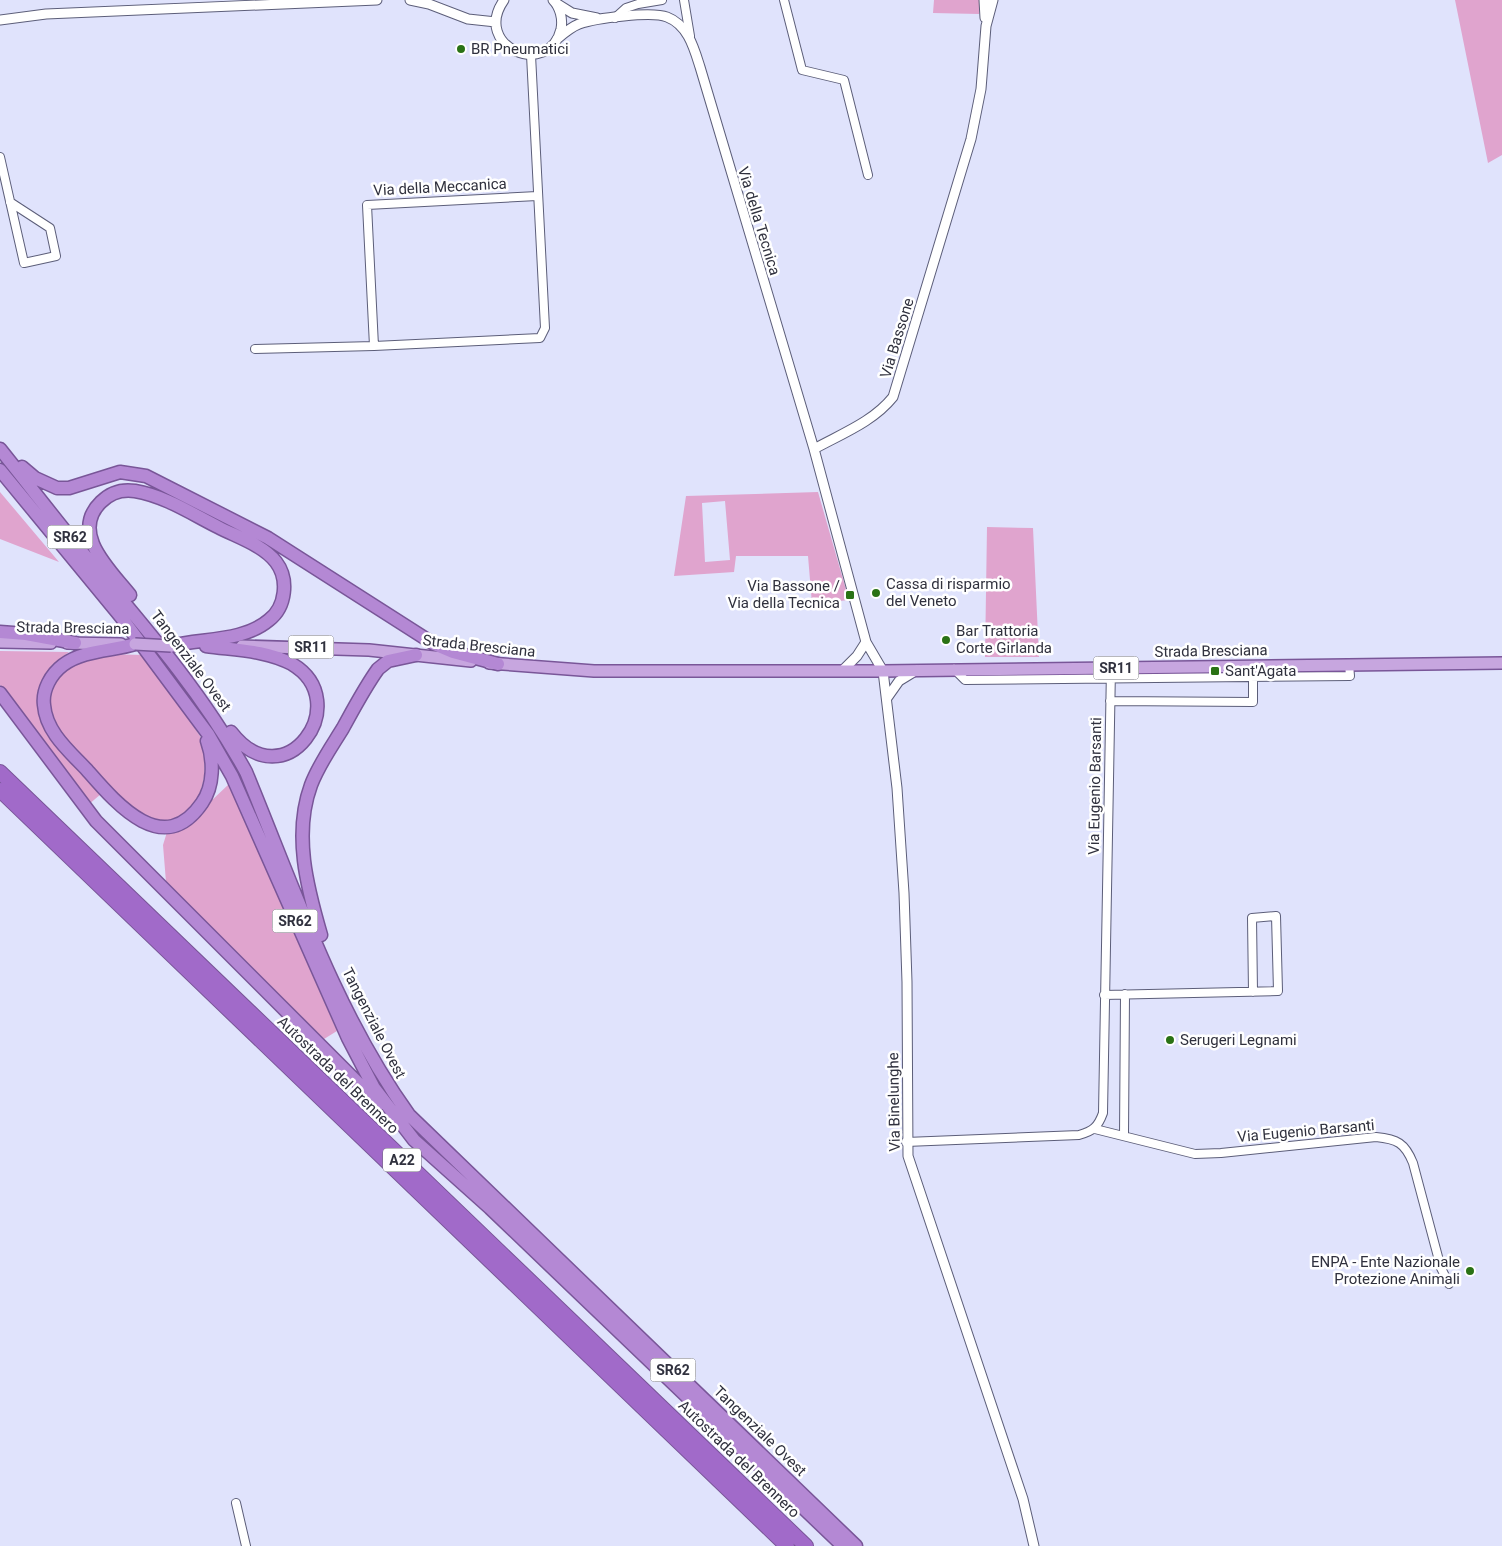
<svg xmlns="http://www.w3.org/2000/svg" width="1502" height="1546" viewBox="0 0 1502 1546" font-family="Roboto,sans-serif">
	<rect width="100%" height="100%" fill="#e0e3fc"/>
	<path fill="#e0a4ce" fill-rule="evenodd" d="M934 0H980L979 14 933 13Z
		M1455 0H1502V155L1488 163Z
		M0 492 59 562 0 539Z
		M818 492 849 600 812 604 808 556H736L734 572 674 576 686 496ZM725 501 730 560 705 562 702 503Z
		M987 527 1033 528 1039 657H985Z
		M0 651 69 652 52 665 44 678 38 696 41 717 101 794 88 805 0 685Z
		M101 654 146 655 200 736C213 773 200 831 149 819 125 813 109 788 93 770 70 745 30 714 56 679 59 675 62 669 65 667 75 661 90 658 101 654Z
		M230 783 337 1031 324 1039 166 882 163 845 167 832 209 803Z"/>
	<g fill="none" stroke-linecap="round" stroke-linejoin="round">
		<g stroke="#5c5e79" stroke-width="10">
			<path id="minor" d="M684 0 690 36
				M784 0 802 70 844 80 868 175
				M615 18 626 8 638 4 662 0
				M0 157 24 263 56 256 50 228 10 202
				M374 346 367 205 537 196
				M255 349 374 346 540 338 545 328 531 55
				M954 669 965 680 1350 676 1349 664
				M1110 701 1253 702V677
				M1104 995 1278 991 1276 916 1252 918 1253 992
				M1095 1129 1195 1154 1221 1153 1376 1137C1397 1139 1405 1143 1413 1163L1441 1268 1449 1284
				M1124 1136 1125 994
				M906 1142 1079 1135C1093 1131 1098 1127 1103 1113L1111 668
				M236 1503 246 1546"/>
		</g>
		<g stroke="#5c5e79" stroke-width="11">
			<path id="tertiary" d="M410 0 429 4 468 19 496 22
				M504 0C471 47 549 79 561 29 563 19 560 7 553 0
				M984 0 985 18
				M556 3 572 13 597 18
				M0 20 46 14 377 0
				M557 39C564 33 571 27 579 24 596 18 652 11 667 17 688 25 694 48 700 67L814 449 866 642 883 671 897 788 904 893 907 982 908 1156 1023 1499 1034 1546
				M814 449C841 434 873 422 893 397L971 139 981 89 986 26 993 0
				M842 671 857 656 866 642
				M887 698 899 681 917 670"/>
		</g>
		<g stroke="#795698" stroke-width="14">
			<path id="primary" d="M0 642 51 643
				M67 643 121 644
				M242 646 369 650 471 661
				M489 663 594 671H883L1502 663"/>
		</g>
		<g stroke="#795698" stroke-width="15">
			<path id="trunk" d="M0 449C32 489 63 529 95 568 150 633 205 697 246 772 294 888 335 1012 409 1115L856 1546
				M22 467 35 478 57 488H69L120 472 146 476 268 538 434 644 453 652 498 664
				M0 470 121 617 208 734 232 776 348 1038 374 1088 414 1140 490 1208 843 1546
				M130 595C111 571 69 533 101 502 110 493 122 489 135 491 165 496 192 514 218 527 237 537 263 545 276 562 289 579 286 607 269 620 243 642 202 638 171 646
				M0 632 26 634 75 643
				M135 644C112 651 83 650 63 665 51 674 42 690 44 705 46 732 69 751 87 770 115 802 163 860 202 803 214 786 214 760 207 741
				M206 646C234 650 266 650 292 664 356 702 285 802 231 732
				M0 693 96 821 379 1104
				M321 935C307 887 293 834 311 785 319 764 332 746 343 728 354 708 365 687 378 669L388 661 416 655"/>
		</g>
		<g stroke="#795698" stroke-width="16">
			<path id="motorway" d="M0 772 806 1546
				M0 790 787 1546"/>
		</g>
		<use href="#minor" stroke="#fff" stroke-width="8"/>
		<use href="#tertiary" stroke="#fff" stroke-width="9"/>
		<use href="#primary" stroke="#c7a6df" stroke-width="11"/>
		<use href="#trunk" stroke="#b488d4" stroke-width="12"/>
		<use href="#motorway" stroke="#a16ac9" stroke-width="14"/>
		<g stroke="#795698" stroke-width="14" stroke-linecap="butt">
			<path id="primary-bridge" d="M135 644 171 646"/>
		</g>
		<use href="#primary-bridge" stroke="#c7a6df" stroke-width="11"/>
	</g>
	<g fill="#2a7215" stroke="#fff" stroke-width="2">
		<circle cx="461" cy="49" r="5"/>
		<circle cx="876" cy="593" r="5"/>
		<rect x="845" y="590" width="10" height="10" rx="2.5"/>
		<circle cx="946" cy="640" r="5"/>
		<rect x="1210" y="666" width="10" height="10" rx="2.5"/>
		<circle cx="1170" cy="1040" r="5"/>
		<circle cx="1470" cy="1271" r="5"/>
	</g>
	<g text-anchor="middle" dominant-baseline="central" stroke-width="5" stroke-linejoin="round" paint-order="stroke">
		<g fill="#fff" stroke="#6e6f78" stroke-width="1">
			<rect x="47.5" y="525.5" width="45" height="23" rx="4"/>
			<rect x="288.5" y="635.5" width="45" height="23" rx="4"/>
			<rect x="1093.5" y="656.5" width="45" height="23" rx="4"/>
			<rect x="272.5" y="909.5" width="45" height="23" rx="4"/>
			<rect x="383" y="1148.5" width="38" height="23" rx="4"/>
			<rect x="650.5" y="1358.5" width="45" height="23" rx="4"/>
		</g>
		<g font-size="14" font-weight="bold" fill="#30313e">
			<text x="70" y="537">SR62</text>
			<text x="311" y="647">SR11</text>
			<text x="1116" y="668">SR11</text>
			<text x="295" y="921">SR62</text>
			<text x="402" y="1160">A22</text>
			<text x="673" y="1370">SR62</text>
		</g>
		<g font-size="15" fill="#30313e" stroke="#fff" text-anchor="start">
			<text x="471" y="49">BR Pneumatici</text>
			<text x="886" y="584">Cassa di risparmio<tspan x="886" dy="17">del Veneto</tspan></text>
			<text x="840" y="586" text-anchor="end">Via Bassone /<tspan x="840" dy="17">Via della Tecnica</tspan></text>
			<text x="956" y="631">Bar Trattoria<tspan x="956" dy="17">Corte Girlanda</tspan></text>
			<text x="1225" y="671">Sant'Agata</text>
			<text x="1180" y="1040">Serugeri Legnami</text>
			<text x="1460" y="1262" text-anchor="end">ENPA - Ente Nazionale<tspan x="1460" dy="17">Protezione Animali</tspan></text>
		</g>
		<g font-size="15" fill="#30313e" stroke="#fff">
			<text transform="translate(440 187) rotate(-3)">Via della Meccanica</text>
			<text transform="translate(759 221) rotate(73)">Via della Tecnica</text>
			<text transform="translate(897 338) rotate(-73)">Via Bassone</text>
			<text transform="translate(73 628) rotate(1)">Strada Bresciana</text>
			<text transform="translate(479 646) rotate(6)">Strada Bresciana</text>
			<text transform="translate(1211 651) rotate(-1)">Strada Bresciana</text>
			<text transform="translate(191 661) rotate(53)">Tangenziale Ovest</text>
			<text transform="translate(1095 786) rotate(-89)">Via Eugenio Barsanti</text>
			<text transform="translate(374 1023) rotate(63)">Tangenziale Ovest</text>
			<text transform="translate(338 1075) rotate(44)">Autostrada del Brennero</text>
			<text transform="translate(894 1102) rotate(-91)">Via Binelunghe</text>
			<text transform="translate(1306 1131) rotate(-5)">Via Eugenio Barsanti</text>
			<text transform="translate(760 1431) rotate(44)">Tangenziale Ovest</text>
			<text transform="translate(739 1459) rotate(44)">Autostrada del Brennero</text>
		</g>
	</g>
</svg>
